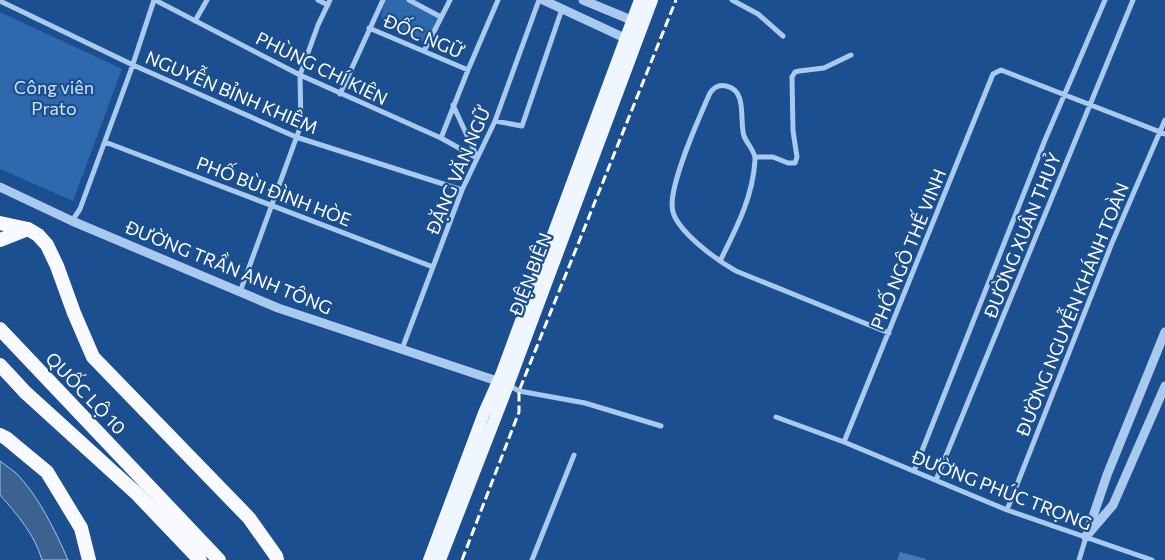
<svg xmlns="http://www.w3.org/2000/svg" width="1165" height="560" viewBox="0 0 1165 560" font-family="Commissioner,sans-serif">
	<defs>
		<filter id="shadow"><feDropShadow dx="3" dy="5.5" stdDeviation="1" flood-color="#0009"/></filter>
	</defs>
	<rect width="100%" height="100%" fill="#1b4f8f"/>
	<path fill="#2e69ad" d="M385 0H409L441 17 435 22 427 43 389 28 381 17Z
		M0 12 122 69 73 201 0 169Z"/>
	<path fill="#3c6290" stroke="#9cc4f0" d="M0 461C5 465 11 469 16 473 38 495 56 532 68 560H42C35 535 17 514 0 495Z"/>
	<path fill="#4478b7" filter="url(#shadow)" d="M900 552 926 559V560H897Z"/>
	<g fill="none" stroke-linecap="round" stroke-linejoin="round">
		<path stroke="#a9c9ee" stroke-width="5" d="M155 0 300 75 441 138 477 158
			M318 0 328 5
			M409 0 441 17
			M732 0 758 14 783 36
			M0 1 133 65 296 137 462 190
			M195 21 207 0
			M369 28 468 70
			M424 51 450 0
			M340 94 383 0
			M453 105 477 157
			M495 121 522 126 562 9
			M441 138 468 70 498 0
			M105 142 433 267
			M756 157H773L788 163H795L797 157 793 131 792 77 795 72 799 71 824 68 851 55
			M72 221 80 209 131 70 154 0
			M720 261C736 229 753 197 755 160 756 152 747 144 744 136 739 121 748 90 726 86 719 84 714 87 710 93 700 116 666 190 673 212 679 233 718 261 736 271L889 333
			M240 292 301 125 300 75 318 25 330 0
			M402 349 462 190 495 121 539 0
			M508 385 519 391 585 403 661 426
			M776 417 844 442 1007 510 1152 560
			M844 442 993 74 1001 70 1165 134
			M914 471 1045 140 1105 0
			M936 480 1133 0
			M1007 510 1112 243 1165 120
			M532 560 574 455
			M1079 560 1086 537"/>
		<path stroke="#a9c9ee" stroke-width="9" d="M543 0 629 40
			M583 0 636 22
			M0 187 72 221 278 308 503 383
			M1089 533 1113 505 1165 386
			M1086 537 1107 475 1165 332"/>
		<path stroke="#f0f6ff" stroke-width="12" d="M429 560 484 413 501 375 640 0
			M440 560 508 385 652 0"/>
		<path stroke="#f8faff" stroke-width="14" d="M0 223 28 229 38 235 47 245 57 266 74 313 93 357 249 518 276 556 277 560
			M0 240 28 229
			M0 329 219 560
			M0 365 25 392 136 493 200 560
			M0 435 6 438 47 472 81 528 89 560"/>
		<path stroke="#fff" stroke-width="3" stroke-dasharray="9 4" stroke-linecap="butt" d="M462 560 519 412V391L676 0"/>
	</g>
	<g text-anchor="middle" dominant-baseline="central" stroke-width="4.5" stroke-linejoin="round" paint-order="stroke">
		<g font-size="18" fill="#fff" stroke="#1b4f8f">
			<text transform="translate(424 36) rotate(23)">ĐỐC NGỮ</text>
			<text transform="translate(322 68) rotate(26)">PHÙNG CHÍ KIÊN</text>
			<text transform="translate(232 92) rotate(23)">NGUYỄN BỈNH KHIÊM</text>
			<text transform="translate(458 170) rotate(-67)">ĐẶNG VĂN NGỮ</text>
			<text transform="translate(274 191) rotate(21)">PHỐ BÙI ĐÌNH HÒE</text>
			<text transform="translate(1022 235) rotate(-68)">ĐƯỜNG XUÂN THUỶ</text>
			<text transform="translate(908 249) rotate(-68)">PHỐ NGÔ THẾ VINH</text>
			<text transform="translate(229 267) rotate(22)">ĐƯỜNG TRẦN ANH TÔNG</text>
			<text transform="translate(530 274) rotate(-69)">ĐIỆN BIÊN</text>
			<text transform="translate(1072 309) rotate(-68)">ĐƯỜNG NGUYỄN KHÁNH TOÀN</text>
			<text transform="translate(86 393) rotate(46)">QUỐC LỘ 10</text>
			<text transform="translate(1002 490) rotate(21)">ĐƯỜNG PHÚC TRỌNG</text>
		</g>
		<g font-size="18" fill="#cfe3fa" stroke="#1b4f8f">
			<text x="54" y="87">Công viên<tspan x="54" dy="21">Prato</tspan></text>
		</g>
	</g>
</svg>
